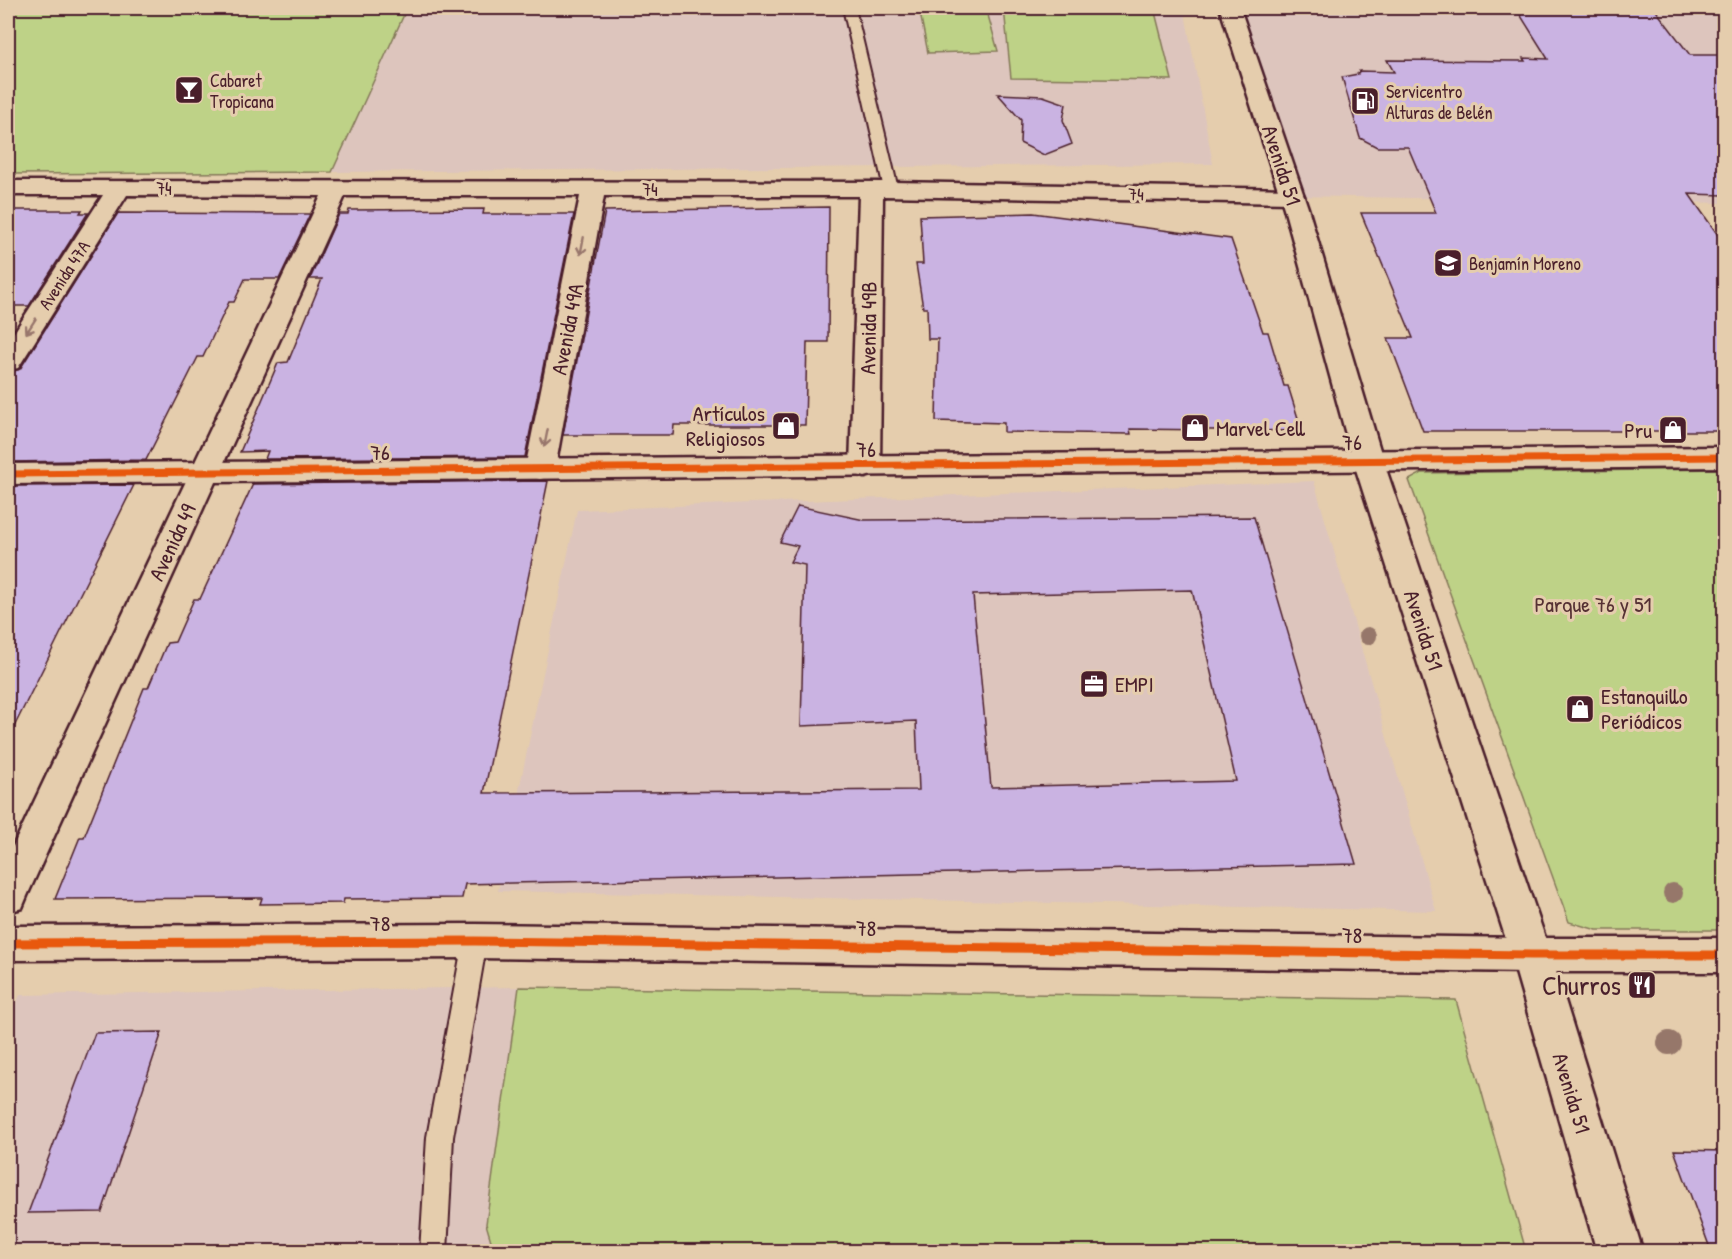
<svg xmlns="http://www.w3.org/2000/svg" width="1732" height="1259" viewBox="0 0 1732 1259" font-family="'Patrick Hand',sans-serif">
	<rect width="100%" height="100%" fill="#e5cdad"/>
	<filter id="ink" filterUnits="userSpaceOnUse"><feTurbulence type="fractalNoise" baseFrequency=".0167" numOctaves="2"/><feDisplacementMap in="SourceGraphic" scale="12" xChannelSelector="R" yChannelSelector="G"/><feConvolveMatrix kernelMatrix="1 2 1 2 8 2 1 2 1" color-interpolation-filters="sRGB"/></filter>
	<g filter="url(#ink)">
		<path fill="#ddc5bd" d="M407 8H1184L1213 164 332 172Z
			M1232 8H1724V203L1292 196Z
			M1314 481 1436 911 498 891 577 510Z
			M519 987 486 1224 494 1251 8 1252V1023L20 995Z"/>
		<path fill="#bed287" stroke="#847859" stroke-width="1.5" d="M8 8H407L332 172 8 174Z
			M919 8H986L998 51 928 53Z
			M1004 8H1154L1172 80 1011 78Z
			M1724 469V930H1597L1569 922 1409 480 1422 473Z
			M519 987 1456 1000 1526 1251H494L486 1224Z"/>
		<path fill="#cab3e2" stroke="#4a1f2b" stroke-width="1.5" fill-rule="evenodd" d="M1516 8H1654L1690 55H1725V195L1689 194 1725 245V431H1423L1388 338H1413L1361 213H1436L1408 147H1377L1360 138 1342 77 1358 74 1359 71 1394 72 1387 60 1525 61 1523 58 1548 59Z
			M998 94 1043 96 1066 104 1063 120 1072 144 1044 155 1020 143 1021 120Z
			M829 207 828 342H807L805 425H674L673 435H563L605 211Z
			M484 209 483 214H574L525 457 265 459 268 451 240 452 278 363 288 362 322 279H310L339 214H348L349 210Z
			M8 210H82L80 213H88L29 306H8Z
			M118 213 310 214 279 279H245L234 302H229L203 357H198L146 460 8 462V376L10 372 20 369Z
			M1033 213 1231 239 1263 332H1268L1284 386H1288L1302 431 1130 429 1131 434 1004 432V423L936 421 938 339H928L927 308H923L916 264H923L920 216Z
			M548 481 484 793 919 790 916 721 801 726 805 565 790 562 798 546 780 542 798 506 864 520 1254 517 1356 864 465 884 462 898 344 899 343 903 260 904 262 898 55 899 80 837H84L144 688H148L167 643 175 642 194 599H200L253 484ZM1192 590 1236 781 991 787 973 595Z
			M134 485 88 578 8 739V486Z
			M162 1032 102 1212 28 1213 95 1033Z
			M1674 1150 1725 1151V1251H1711Z"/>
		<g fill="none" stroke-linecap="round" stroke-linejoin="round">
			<g stroke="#4a1f2b" stroke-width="4">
				<path id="service" d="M843 8H855L898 189 896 192H886L884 189Z
					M475 931 483 934 487 941 453 1137 447 1252H420L427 1137 463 941 467 934Z"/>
			</g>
			<g stroke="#4a1f2b" stroke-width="5">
				<path id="minor" d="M8 181 891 182 1292 189 1301 191 1304 196 1301 201 1292 203 883 196 880 467 875 474 865 477 855 474 850 467 859 196H604L555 469 551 476 540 479 529 476 525 469 580 196H345L27 896 22 908 8 912V857L321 196 127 195 18 368 8 370V342L103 195H8Z
					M475 924 1531 938H1724V972H1531L475 958 8 960V926Z"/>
			</g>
			<g stroke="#4a1f2b" stroke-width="5">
				<path id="tertiary" d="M1724 447V467L8 484V464Z"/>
			</g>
			<g stroke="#4a1f2b" stroke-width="5">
				<path id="primary" d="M1220 8H1240L1308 208 1383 460 1551 955 1643 1252H1597L1511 955 1353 460 1284 208Z"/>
			</g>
			<use href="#service" fill="#e5cdad" fill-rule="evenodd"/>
			<use href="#minor" fill="#e5cdad" fill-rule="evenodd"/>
			<use href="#tertiary" fill="#e5cdad" fill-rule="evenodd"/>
			<use href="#primary" fill="#e5cdad" fill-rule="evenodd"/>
			<g stroke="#e5cdad" stroke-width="10">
				<path id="cycleway-far1" d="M8 474 1724 457"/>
			</g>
			<g stroke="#e5cdad" stroke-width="13">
				<path id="cycleway" d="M8 943 475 941 1531 955H1724"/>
			</g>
			<use href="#cycleway-far1" stroke="#e8590c" stroke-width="7"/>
			<use href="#cycleway" stroke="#e8590c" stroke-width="9"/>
		</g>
		<g fill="#96776a">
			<circle cx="1368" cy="636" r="9"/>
			<circle cx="1673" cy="893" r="10"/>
			<circle cx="1669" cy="1043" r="12"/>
		</g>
		<defs><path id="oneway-shaft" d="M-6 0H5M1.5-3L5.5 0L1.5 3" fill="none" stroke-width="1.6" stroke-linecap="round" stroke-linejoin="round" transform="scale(1.5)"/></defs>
		<g stroke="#98766c">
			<use href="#oneway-shaft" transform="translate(582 246) rotate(101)"/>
			<use href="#oneway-shaft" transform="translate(31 326) rotate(123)"/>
			<use href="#oneway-shaft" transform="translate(546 438) rotate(101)"/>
		</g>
	</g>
	<defs>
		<g id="bar-square" transform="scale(1.5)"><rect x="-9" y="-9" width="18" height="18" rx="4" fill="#4a1f2b" stroke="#e5cdad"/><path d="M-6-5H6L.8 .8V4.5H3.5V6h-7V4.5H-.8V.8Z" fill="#fff"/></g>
		<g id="fuel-square" transform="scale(1.5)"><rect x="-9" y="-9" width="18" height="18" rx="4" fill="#4a1f2b" stroke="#e5cdad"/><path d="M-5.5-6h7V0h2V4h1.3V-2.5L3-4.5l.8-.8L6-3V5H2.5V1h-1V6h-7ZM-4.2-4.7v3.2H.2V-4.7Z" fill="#fff"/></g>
		<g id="school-square" transform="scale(1.5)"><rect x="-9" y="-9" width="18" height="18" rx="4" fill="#4a1f2b" stroke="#e5cdad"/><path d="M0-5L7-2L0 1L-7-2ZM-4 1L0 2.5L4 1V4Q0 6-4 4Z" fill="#fff"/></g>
		<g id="shop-square" transform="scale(1.5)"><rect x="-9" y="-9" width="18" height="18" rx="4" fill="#4a1f2b" stroke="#e5cdad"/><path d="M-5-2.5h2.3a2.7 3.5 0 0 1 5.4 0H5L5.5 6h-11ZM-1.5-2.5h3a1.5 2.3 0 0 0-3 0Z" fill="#fff"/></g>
		<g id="office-square" transform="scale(1.5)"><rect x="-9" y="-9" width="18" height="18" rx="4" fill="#4a1f2b" stroke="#e5cdad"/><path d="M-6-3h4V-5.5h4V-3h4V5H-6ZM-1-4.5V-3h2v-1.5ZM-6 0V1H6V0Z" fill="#fff"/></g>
		<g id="restaurant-square" transform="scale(1.5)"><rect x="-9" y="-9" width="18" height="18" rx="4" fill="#4a1f2b" stroke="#e5cdad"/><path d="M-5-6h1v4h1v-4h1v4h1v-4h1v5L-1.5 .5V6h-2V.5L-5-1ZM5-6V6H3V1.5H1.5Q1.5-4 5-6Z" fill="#fff"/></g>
	</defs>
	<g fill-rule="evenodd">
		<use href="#bar-square" x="189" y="90"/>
		<use href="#fuel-square" x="1365" y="101"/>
		<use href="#school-square" x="1448" y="263"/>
		<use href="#shop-square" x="786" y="426"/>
		<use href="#shop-square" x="1195" y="428"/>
		<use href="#shop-square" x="1673" y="430"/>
		<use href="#office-square" x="1094" y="684"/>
		<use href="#shop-square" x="1580" y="709"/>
		<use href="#restaurant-square" x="1642" y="985"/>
	</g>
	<g text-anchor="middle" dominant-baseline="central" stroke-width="6" stroke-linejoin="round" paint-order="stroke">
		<g font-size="18" fill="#4a1f2b" stroke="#e5cdad" text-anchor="start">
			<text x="210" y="80">Cabaret<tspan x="210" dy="21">Tropicana</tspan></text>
			<text x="1386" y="91">Servicentro<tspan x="1386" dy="21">Alturas de Belén</tspan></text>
			<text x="1469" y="263">Benjamín Moreno</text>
		</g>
		<g font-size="18" fill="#4a1f2b" stroke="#e5cdad">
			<text x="164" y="188">74</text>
			<text x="650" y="189">74</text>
			<text transform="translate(1136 194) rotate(1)">74</text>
			<text transform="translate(64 275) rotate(-57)">Avenida 47A</text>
		</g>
		<g font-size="22" fill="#4a1f2b" stroke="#e5cdad">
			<text transform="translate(1282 165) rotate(72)">Avenida 51</text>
			<text transform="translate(868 328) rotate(-89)">Avenida 49B</text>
			<text transform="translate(567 329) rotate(-79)">Avenida 49A</text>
			<text transform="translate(1352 442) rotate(-1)">76</text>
			<text transform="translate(866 449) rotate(-1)">76</text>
			<text x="380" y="452">76</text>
			<text transform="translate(172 542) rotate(-65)">Avenida 49</text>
			<text transform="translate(1424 630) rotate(72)">Avenida 51</text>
			<text x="380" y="923">78</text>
			<text transform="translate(866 928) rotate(1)">78</text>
			<text transform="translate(1352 935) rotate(1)">78</text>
			<text transform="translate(1572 1093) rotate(73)">Avenida 51</text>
		</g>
		<g font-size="22" fill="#4a1f2b" stroke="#e5cdad" text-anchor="start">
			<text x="765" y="413" text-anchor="end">Artículos<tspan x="765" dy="25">Religiosos</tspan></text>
			<text x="1216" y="428">Marvel Cell</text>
			<text x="1652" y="430" text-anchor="end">Pru</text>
			<text x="1115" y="684">EMPI</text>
			<text x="1601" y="696">Estanquillo<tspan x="1601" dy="25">Periódicos</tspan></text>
		</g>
		<g font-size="22" fill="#563134" stroke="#e5cdad">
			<text x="1593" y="604">Parque 76 y 51</text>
		</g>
		<g font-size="27" fill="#4a1f2b" stroke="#e5cdad" text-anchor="end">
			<text x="1621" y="985">Churros</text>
		</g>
	</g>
	<rect width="1732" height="1259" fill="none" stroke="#e5cdad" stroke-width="30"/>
	<rect x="15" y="15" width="1702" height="1229" fill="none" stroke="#4a1f2b" stroke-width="2" filter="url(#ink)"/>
</svg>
